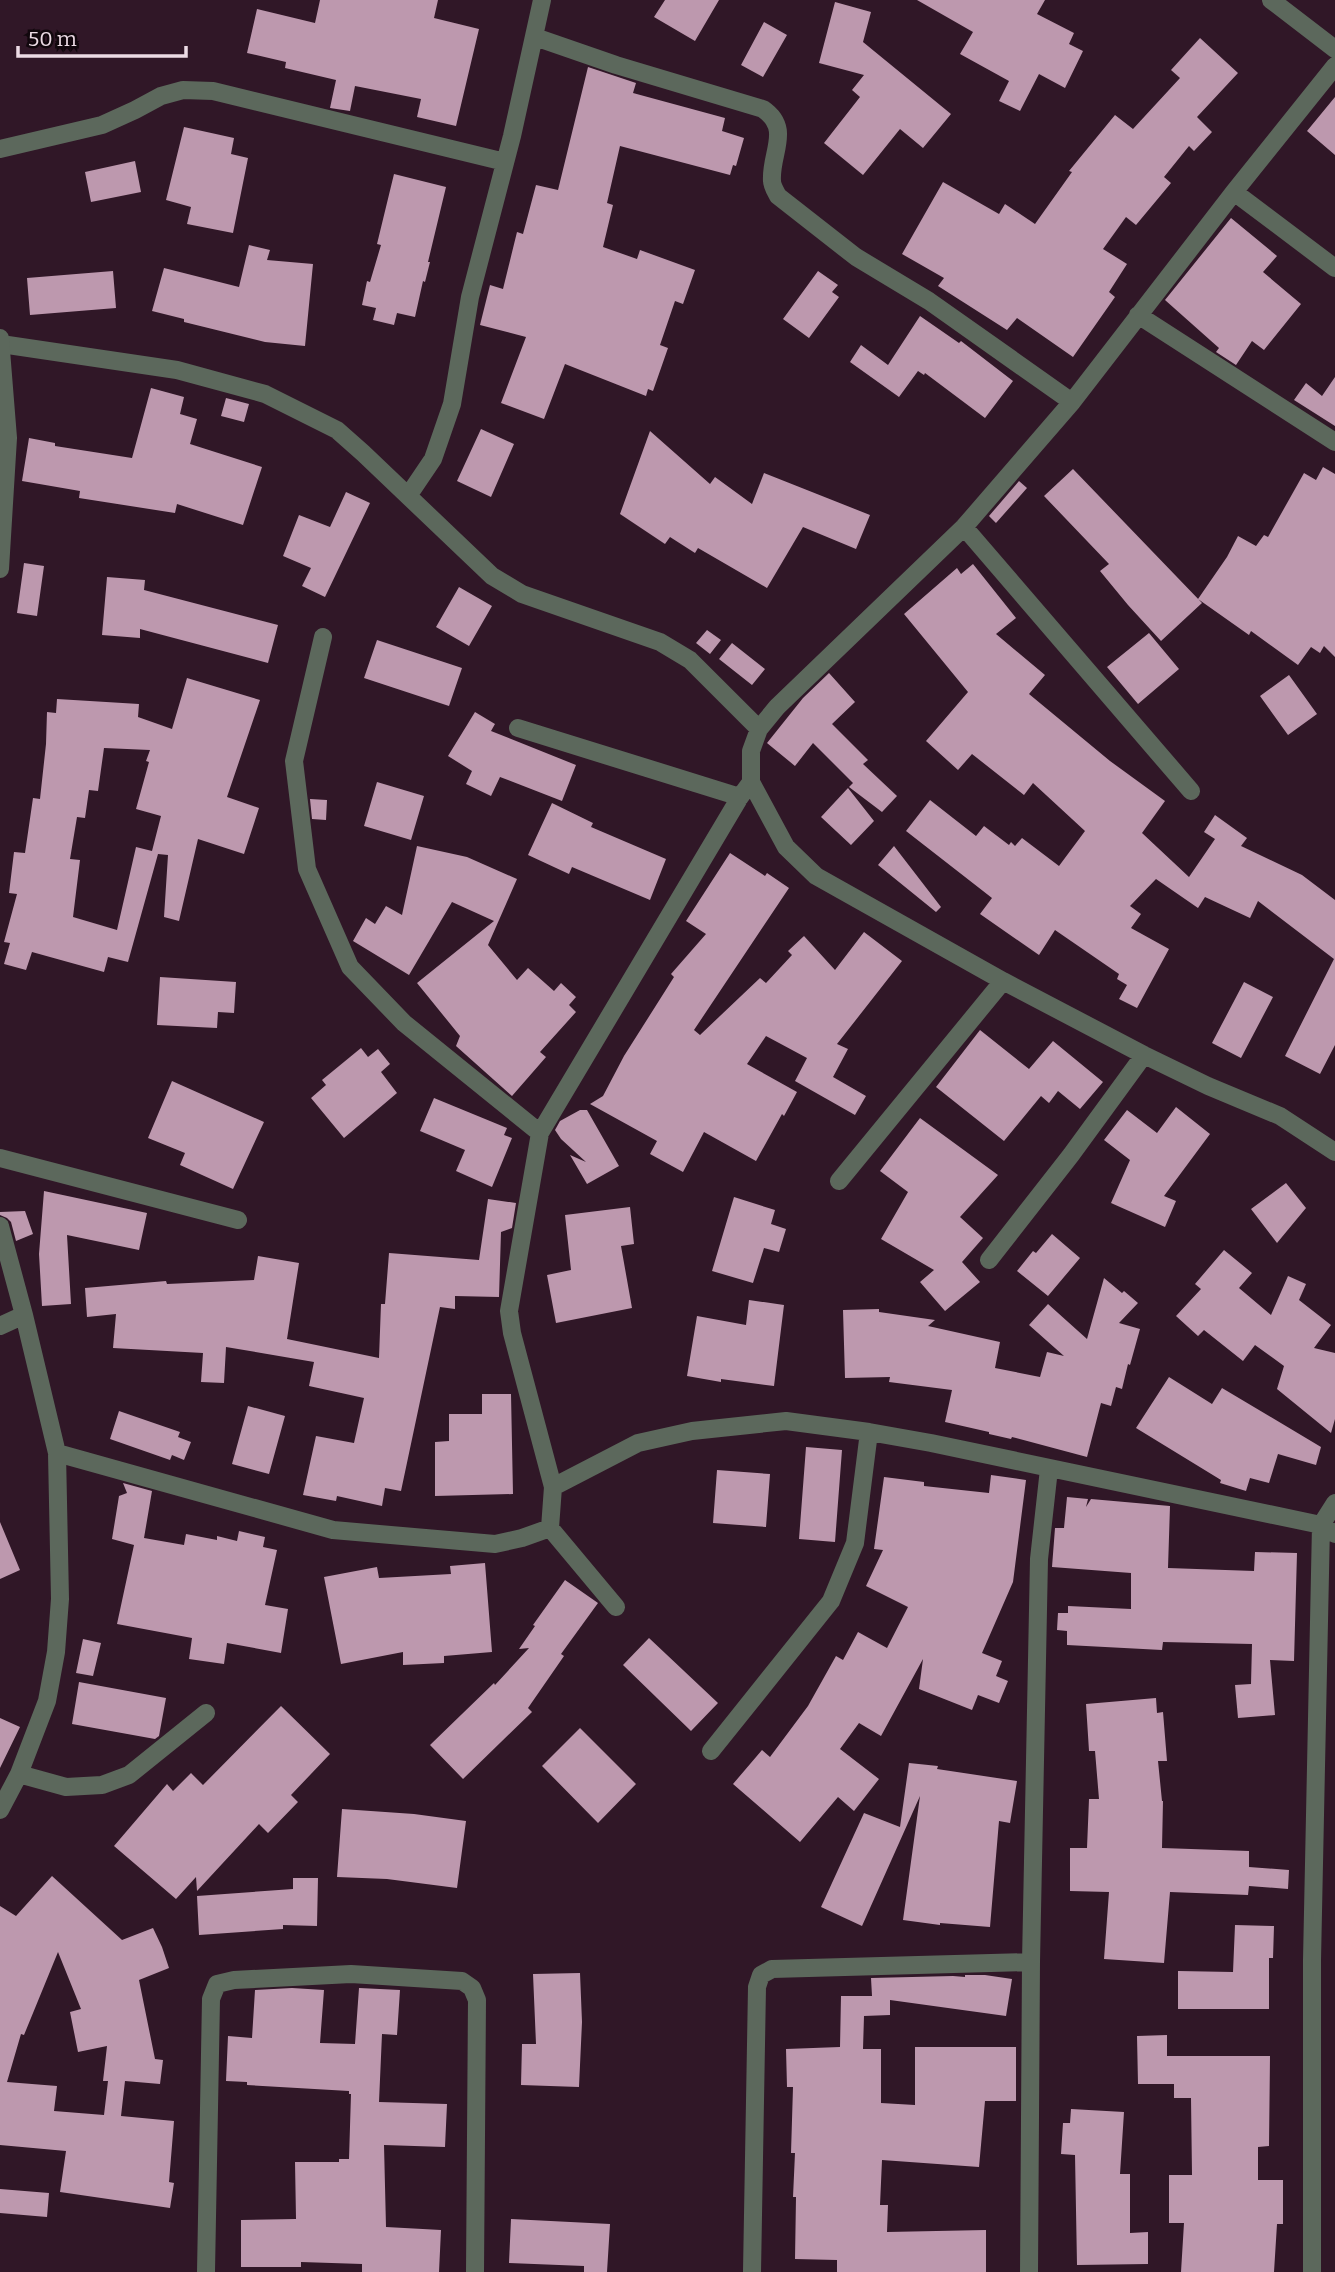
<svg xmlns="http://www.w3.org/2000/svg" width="1335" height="2272" viewBox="0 0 1335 2272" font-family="Bitter,serif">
	<rect width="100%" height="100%" fill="#301727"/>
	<path fill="#bd98ae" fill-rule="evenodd" d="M320 0H438L434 18 479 29 456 126 417 117 421 99 355 86 350 111 330 108 336 80 285 68 286 62 247 53 257 9 315 23Z
		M665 0H719L695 41 654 17Z
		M917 0H1045L1037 14 1074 33 1069 44 1083 51 1065 88 1039 74 1020 111 999 101 1009 81 960 54 973 32Z
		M835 2 871 12 863 42 951 114 923 148 900 129 863 175 824 143 860 97 852 90 864 75 819 63Z
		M764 22 787 35 763 77 741 65Z
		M1200 38 1238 73 1197 117 1212 132 1194 151 1189 146 1164 177 1171 183 1136 225 1126 217 1103 249 1127 264 1109 292 1115 297 1073 357 1017 318 1007 330 938 286 944 278 902 254 943 182 999 214 1005 204 1035 224 1072 172 1069 171 1115 115 1133 129 1180 78 1171 70Z
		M588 67 636 83 633 93 725 118 722 131 744 138 736 166 733 165 730 175 620 146 607 203 613 205 603 247 637 259 640 250 695 270 683 304 675 301 660 345 668 348 653 391 648 389 646 396 565 364 544 419 501 403 526 337 480 325 490 285 503 289 517 232 523 234 536 185 558 190Z
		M1335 97V155L1307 131Z
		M184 127 234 138 231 154 248 158 233 233 187 224 191 207 166 200Z
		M135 161 141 192 91 202 85 172Z
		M394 174 446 187 428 262H430L425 282 423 281 415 317 397 313 394 325 373 320 376 308 362 305 367 281 370 282 381 245 377 244Z
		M1231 218 1277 256 1263 272 1301 304 1264 350 1252 341 1236 365 1216 352 1219 348 1165 300Z
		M249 245 270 250 267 260 313 264 305 346 265 342 184 322V319L152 311 164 268 239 287Z
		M113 271 116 308 30 315 27 278Z
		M818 271 838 285 832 292 839 297 809 338 783 319Z
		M920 316 959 343 961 341 1013 381 985 418 925 373 924 375 918 371 899 397 850 362 861 345 888 365Z
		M1335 377V426L1294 400 1306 383 1322 396Z
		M151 388 184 397 180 414 197 419 190 444 262 467 243 525 177 504 175 513 79 498 80 491 22 481 29 438 55 443V446L132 458Z
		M226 398 249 404 244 422 221 416Z
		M481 429 514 444 491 497 457 481Z
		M650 431 710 484 715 477 752 504 764 473 870 515 856 549 803 527 767 588 698 548 695 553 670 537 665 544 620 514Z
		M1323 467 1335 474V657L1324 646 1320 653 1311 647 1298 665 1251 631 1249 635 1198 599 1227 557 1238 536 1256 546 1264 535 1268 537 1304 473 1316 480Z
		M1073 469 1202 603 1161 641 1128 605 1100 571 1109 564 1044 496Z
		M1019 481 1027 488 996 523 989 516Z
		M346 492 370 503 325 597 302 586 311 568 283 556 299 515 330 527Z
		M24 563 44 566 37 616 17 613Z
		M973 564 1016 618 996 634 1045 675 1029 694 1110 761 1165 801 1142 833 1189 877 1215 839 1204 832 1215 815 1247 838 1241 846 1302 875 1335 900V1045L1320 1074 1285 1056 1334 959 1258 901 1250 918 1205 897 1198 908 1156 879 1130 906 1141 914 1131 928 1169 949 1137 1008 1119 999 1127 985 1117 979 1119 974 1055 930 1039 955 980 914 992 898 906 831 930 800 976 836 984 826 1009 845 1011 842 1015 846 1022 838 1059 866 1085 831 1033 783 1024 795 972 754 958 770 926 741 968 692 904 614 957 568 961 574Z
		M107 577 145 580 144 590 278 625 268 663 140 629V638L102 635Z
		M459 587 492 606 469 646 436 627Z
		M707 630 721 640 710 654 696 643Z
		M1149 633 1179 669 1138 704 1107 667Z
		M377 640 462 668 449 706 364 678Z
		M732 643 765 669 752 685 719 659Z
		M829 673 855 702 832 724 868 760 863 764 897 796 882 812 849 787 853 783 813 743 795 766 767 743 803 698Z
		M1289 675 1317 714 1288 735 1260 696Z
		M187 678 260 700 227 797 259 808 244 854 198 839 179 921 164 917 168 855 158 854 128 962 108 957 104 972 32 952 26 970 4 964 10 943 4 942 17 894 9 893 14 852 25 853 33 798 40 799 46 744 47 712 56 713 57 699 139 704 138 717 172 729ZM104 748 150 750 146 761 149 762 136 809 161 816 152 851 136 847 117 930 73 917 80 860 70 859 77 817 85 818 89 790 98 791Z
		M475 712 495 724 491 731 576 765 562 801 500 777 491 796 466 784 472 771 448 756Z
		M377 782 424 796 411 840 364 826Z
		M848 788 874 821 851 845 821 817Z
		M310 799 327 800 326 820 312 819Z
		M552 803 593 823 591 827 666 859 650 900 572 867 569 874 528 855Z
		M417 846 467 857 517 879 488 945 517 980 528 968 554 991 561 983 576 997 569 1005 576 1012 540 1052 546 1057 512 1096 456 1046 460 1036 417 983 494 921 452 902 409 975 353 941 366 918 375 924 386 906 402 915Z
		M894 846 941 907 936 912 878 865Z
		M730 853 765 876 767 873 789 888 694 1030 700 1035 760 978 766 983 792 955 788 951 804 936 835 970 864 932 902 961 837 1044 848 1049 833 1077 866 1096 855 1115 795 1081 807 1058 766 1036 747 1064 797 1092 784 1116 782 1114 756 1161 704 1132 683 1172 650 1154 657 1141 590 1104 603 1096 624 1056 674 977 671 974 706 934 686 921Z
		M160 977 236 982 234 1013 218 1012 217 1028 157 1025Z
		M1244 982 1273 997 1241 1058 1212 1043Z
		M980 1030 1029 1069 1053 1041 1103 1082 1080 1109 1058 1091 1049 1103 1041 1096 1004 1141 936 1087Z
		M361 1048 368 1057 378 1049 390 1064 381 1072 397 1093 344 1138 311 1098 326 1085 322 1080Z
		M172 1081 264 1122 233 1189 180 1165 185 1153 148 1138Z
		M434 1098 507 1128 504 1135 512 1138 492 1187 456 1171 465 1150 420 1131Z
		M1176 1107 1210 1134 1164 1196 1176 1201 1165 1227 1111 1203 1130 1160 1104 1140 1127 1110 1157 1133Z
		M580 1110H587L619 1166 587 1184 570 1155 586 1162 561 1139 555 1130 560 1121Z
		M920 1118 998 1175 960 1217 983 1238 962 1262 980 1282 945 1311 920 1282 934 1270 881 1239 908 1192 880 1171Z
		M1286 1183 1306 1208 1277 1243 1251 1209Z
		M44 1191 147 1213 139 1250 67 1235 71 1304 42 1306 39 1254Z
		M734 1197 775 1210 771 1224 786 1229 779 1252 764 1248 753 1283 712 1271Z
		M488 1199 516 1203 512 1228 501 1232 499 1297 455 1296V1309L440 1307 401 1491 385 1488 382 1506 337 1496 336 1501 303 1495 316 1436 354 1443 364 1398 309 1386 314 1362 226 1347 224 1383 201 1382 203 1353 113 1348 116 1314 87 1317 85 1288 166 1281 167 1284 254 1280 258 1256 299 1263 287 1339 379 1358 381 1304H385L389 1253 479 1260Z
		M630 1207 634 1244 621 1246 632 1308 556 1323 547 1275 571 1270 565 1215Z
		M25 1211 33 1234 16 1241 11 1222 7 1218 0 1215V1212Z
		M1052 1234 1080 1258 1048 1296 1017 1271 1033 1251 1036 1253Z
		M1224 1250 1252 1273 1239 1288 1271 1315 1288 1276 1306 1284 1299 1300 1331 1325 1314 1348 1335 1353V1419L1331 1433 1277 1389 1284 1366 1255 1345 1243 1361 1204 1330 1198 1336 1176 1316 1201 1289 1195 1284Z
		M1104 1278 1122 1293 1124 1291 1138 1303 1119 1323 1140 1329 1130 1365 1128 1364 1122 1389 1116 1387 1111 1406 1101 1403 1087 1457 1012 1437 1011 1439 989 1434V1432L945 1422 952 1390 889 1382 890 1377 845 1378 843 1310 879 1309V1312L935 1320 928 1326 1000 1342 995 1368 1040 1377 1047 1352 1064 1356 1029 1325 1048 1304 1087 1339Z
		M749 1300 784 1305 774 1386 721 1379V1382L687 1376 697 1316 746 1325Z
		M1169 1377 1212 1404 1222 1388 1321 1447 1316 1465 1278 1454 1269 1483 1250 1478 1246 1491 1220 1483 1221 1480 1136 1428Z
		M482 1394H511L513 1494 435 1496V1442L449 1441V1414H482Z
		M248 1406 285 1416 269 1474 232 1464Z
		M119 1411 180 1432 178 1437 191 1442 184 1460 172 1455 170 1460 110 1439Z
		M806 1447 842 1450 835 1542 799 1539Z
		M717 1470 770 1474 766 1527 713 1523Z
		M991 1475 1026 1480 1013 1582 982 1653 1002 1661 996 1676 1008 1681 999 1703 978 1695 972 1710 919 1689 923 1659 881 1736 859 1723 840 1749 879 1779 854 1811 838 1797 800 1842 733 1784 762 1750 770 1757 808 1706 836 1656 843 1660 858 1632 887 1648 908 1607 866 1586 883 1550 874 1549 884 1477 924 1482V1486L989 1493Z
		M123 1483 152 1491 144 1538 184 1545 186 1534 217 1540V1536L237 1541 239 1531 265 1537 263 1547 277 1550 265 1605 288 1609 281 1653 227 1643 224 1664 189 1659 192 1638 117 1624 134 1545 112 1539 119 1496 127 1493Z
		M1067 1497 1088 1499 1086 1507 1091 1499 1170 1506 1168 1568 1254 1571 1255 1552 1297 1553 1294 1661 1270 1660 1275 1715 1238 1718 1235 1685 1251 1684 1252 1644 1163 1642 1162 1650 1067 1645V1631L1057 1630 1058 1613H1068V1606L1131 1609V1573L1052 1567 1055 1528H1064Z
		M0 1522 20 1570 0 1579Z
		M485 1563 492 1652 444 1656V1663L403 1665V1652L341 1664 324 1577 377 1567 379 1578 451 1574 450 1566Z
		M565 1580 598 1603 561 1654 564 1656 528 1708 532 1712 463 1779 430 1745 494 1683 495 1685 529 1648 519 1649 535 1626 533 1625Z
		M649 1638 718 1703 691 1731 623 1665Z
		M83 1639 101 1643 93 1676 76 1673Z
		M79 1682 166 1698 159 1736 155 1739 72 1724Z
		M1156 1698 1157 1713 1163 1712 1167 1761H1158L1162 1801H1163L1162 1848 1249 1851V1867L1289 1870 1288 1889 1249 1886 1248 1895 1170 1892 1164 1963 1104 1959 1109 1892 1070 1891V1848H1087L1089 1799H1099L1095 1751H1089L1086 1704Z
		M281 1706 330 1754 291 1795 298 1802 268 1833 259 1824 197 1891 196 1877 176 1899 114 1846 167 1784 173 1791 191 1773 203 1785Z
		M0 1718 20 1727 0 1768Z
		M580 1728 636 1784 598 1823 542 1766Z
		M909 1763 938 1766 937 1769 1017 1781 1010 1823 999 1821 990 1927 940 1923V1925L903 1920 920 1796 862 1926 821 1907 864 1813 900 1827Z
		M342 1809 414 1814 466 1821 457 1888 387 1879 337 1877Z
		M52 1876 122 1940 153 1928 162 1947 169 1968 139 1980 155 2059 163 2060 160 2084 125 2081 121 2116 174 2121 169 2182 174 2183 170 2208 60 2192 66 2151 0 2145V1906L16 1916ZM58 1952 81 2009 70 2012 78 2052 107 2046 103 2081H108L104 2115 54 2111 57 2086 7 2082 21 2034 24 2035Z
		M293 1878H318L317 1926 283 1925V1929L199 1935 197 1896 293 1889Z
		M1235 1925 1274 1926 1273 1958H1269V2009H1178V1971L1233 1972Z
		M580 1973 582 2022 579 2087 521 2085 522 2044H536L533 1974Z
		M965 1975H985L1012 1979 1006 2016 890 2000V2015L864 2016 863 2049H881V2103L915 2105V2047H1016V2101H985L979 2167 882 2160 880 2205H888L887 2232 986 2230V2272H837V2260L795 2259 796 2197H793L795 2153H791L793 2087H787L786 2049 840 2047 841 1996H872L871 1978 953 1976 965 1977Z
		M292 1988 324 1990 320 2043 355 2044 359 1988 400 1990 397 2035 382 2034 379 2102 447 2104 445 2147 384 2145 386 2227 441 2230 439 2272H362V2264L301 2262V2267H241V2220L296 2219 295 2162H339V2159H349L351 2094H349V2091L247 2085V2082L226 2081 228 2036 252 2038 255 1990Z
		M1167 2035V2056H1270L1269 2146 1258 2147V2180H1283V2224H1277L1274 2272H1181L1184 2223H1169V2175H1192L1191 2098H1174V2084H1138L1137 2036Z
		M1071 2109 1124 2112 1120 2174H1130V2233L1148 2232V2264L1077 2265 1075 2155 1061 2154 1063 2123H1070Z
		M0 2189 49 2193 47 2217 0 2213Z
		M511 2219 610 2224 607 2272H584V2266L509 2263Z"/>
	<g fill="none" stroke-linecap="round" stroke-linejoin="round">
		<path stroke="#5c685c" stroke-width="18" d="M1271 0 1335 49
			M535 37 616 65 763 109C792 129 770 153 772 181 772 186 776 192 778 196L856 257 929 301 1072 402
			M0 149 102 125 135 110 161 96 183 90 213 91 505 162
			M1234 192 1335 268
			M1138 315 1335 442
			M1 344 177 370 265 394 337 430 363 453 492 576 522 594 660 642 690 660 759 729
			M408 496 433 459 452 404 470 297 512 136 542 0
			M964 527 1191 791
			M323 637 294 761 307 869 350 967 404 1023 540 1133
			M518 728 740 797
			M751 782 786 847 816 876 1003 981 1144 1055 1208 1086 1280 1116 1335 1152
			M0 1158 238 1220
			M839 1181 1003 981
			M0 1226 24 1315 57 1453 60 1599 56 1652 47 1701 19 1774 0 1810
			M989 1260 1071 1155 1144 1055
			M0 1326 24 1315
			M57 1453 333 1530 495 1544 522 1538 550 1528
			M553 1487 638 1443 692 1431 786 1421 869 1432 931 1443 1321 1525 1335 1534
			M616 1607 550 1528 553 1487 512 1333 509 1311 540 1133 740 797 751 782V751L759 729 777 707 964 527 1072 402 1234 192 1335 66
			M711 1751 831 1601 855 1543 869 1432
			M19 1774 66 1787 102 1785 129 1775 206 1713
			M206 2272 211 1999 217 1984 234 1980 351 1974 462 1981 472 1988 477 2000 475 2272
			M752 2272 757 1987 761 1975 772 1969 1031 1962
			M1029 2272 1031 1962 1039 1559 1049 1469
			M1312 2272V1960L1321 1525 1335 1503"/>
		<path stroke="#5c685c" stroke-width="18" d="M0 338 8 438 0 569"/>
	</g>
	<path d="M18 46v10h168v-10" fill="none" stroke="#ecdbe5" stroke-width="3.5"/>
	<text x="28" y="46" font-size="21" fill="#ecdbe5" stroke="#11070d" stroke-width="5" paint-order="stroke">50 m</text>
</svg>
